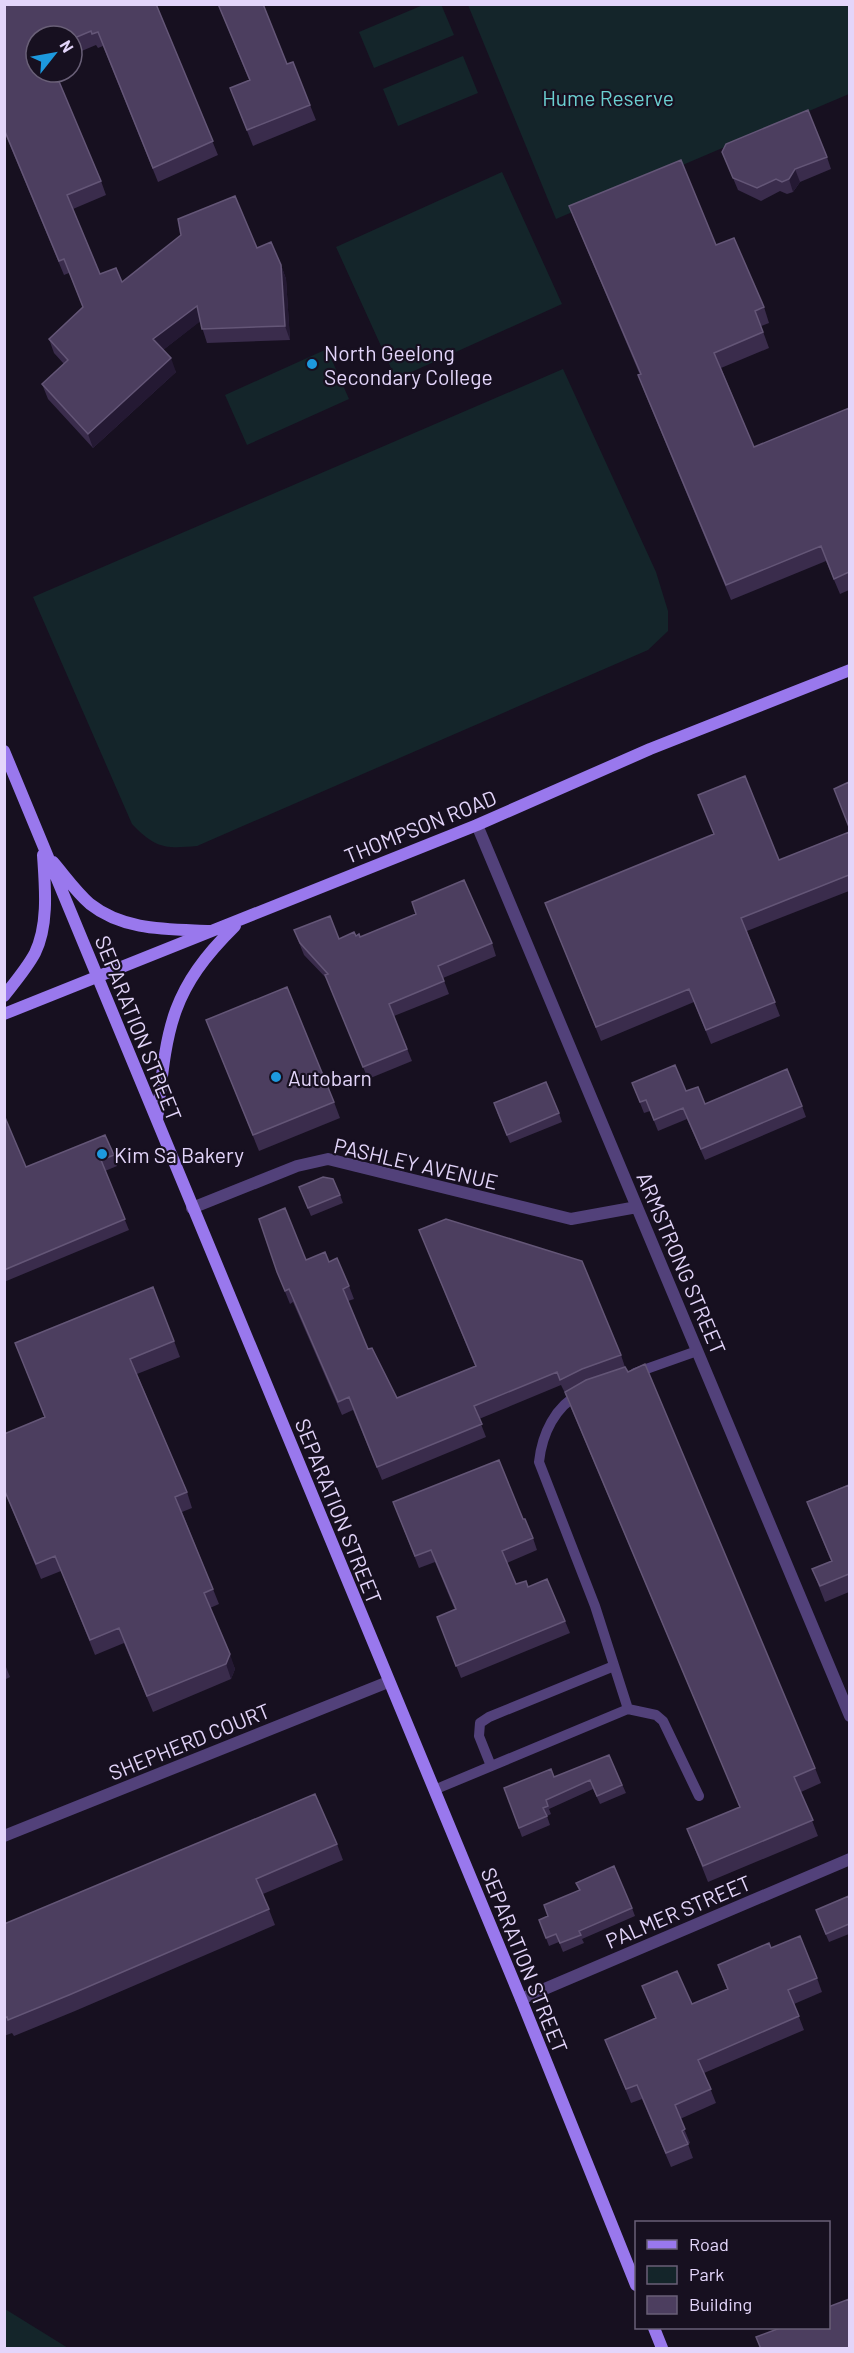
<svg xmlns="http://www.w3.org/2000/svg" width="854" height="2353" viewBox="0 0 854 2353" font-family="Barlow,sans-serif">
	<rect width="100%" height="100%" fill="#171020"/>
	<path fill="#14252a" d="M441 4 454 35 374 68 359 32 423 5Z
		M468 5H849V94L556 219Z
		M463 56 478 93 398 126 383 89Z
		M502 172 562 304 396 379 336 247Z
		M327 349 349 399 247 445 225 395Z
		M563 369 656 572 668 611V631L648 650 197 846C165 849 155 848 132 824L33 597Z
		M5 2309 68 2348H5Z"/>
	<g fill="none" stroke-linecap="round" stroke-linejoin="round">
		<path stroke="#52417a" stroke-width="10" d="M635 1373 697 1351
			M581 1393C555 1406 542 1434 539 1462L595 1606 628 1709
			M491 1766 479 1736 480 1723 489 1717 614 1666
			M434 1790 628 1709 656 1715 663 1721 699 1796"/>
		<path stroke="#52417a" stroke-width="12" d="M477 825 850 1716
			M192 1208 297 1166 328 1159 571 1219 637 1207
			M4 1836 388 1682
			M521 1999 850 1859"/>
		<path stroke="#9978ed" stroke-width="12" d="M4 751 521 1999 636 2285
			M53 862C65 876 76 892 90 904 124 931 168 929 210 931
			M4 996C15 982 27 968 35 953 49 924 45 886 43 855
			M4 1014 477 825 650 749 850 670
			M157 1120C167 1030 168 992 235 926
			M654 2328 662 2348"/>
	</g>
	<path fill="#3a2c4c" d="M4 4H156L218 155 158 182 103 46 98 48 96 45 72 55V36H36L101 181 106 195 73 209 100 274 122 282 257 248 281 265 286 279 290 340 207 343 200 321 163 350 176 372 93 448 48 399 42 384 64 364 54 353 49 339 83 307 69 273 64 275 4 131Z
		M218 4H263L287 64 310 105 316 120 253 146 230 88 249 80Z
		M722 152 827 157 831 169 800 182 793 192 787 194 780 191 761 201 738 190Z
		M569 206 716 245 764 307 769 323 761 326 769 348 721 368 754 447 849 408V590L840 594 826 561 731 600 644 391 638 375H640L575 221Z
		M849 832V891L747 931 780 1016 711 1044 694 1002 601 1041 545 903 779 860Z
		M412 902 492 943 496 956 443 978 449 994 394 1016 412 1061 368 1079 327 979 304 955 294 930 339 939 356 936 360 937 416 914Z
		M206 1020 334 1102 340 1118 259 1151Z
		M632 1083 686 1091 705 1104 802 1106 806 1117 705 1160 687 1119 658 1131 650 1111 644 1113Z
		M497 1112 559 1113 562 1122 510 1143Z
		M4 1115 26 1167 114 1155 117 1166 105 1171 129 1230 4 1282Z
		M299 1187 340 1195 343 1203 311 1216Z
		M419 1230 621 1355 625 1367 815 1768 821 1783 801 1792 818 1836 708 1882 687 1829 740 1807 571 1408 565 1393 561 1385 479 1419 486 1437 382 1480 353 1410 342 1415 293 1302 290 1304 277 1272 306 1260 329 1262 349 1286 354 1299 348 1301 368 1349 397 1398 475 1366Z
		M174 1341 180 1357 137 1374 187 1492 192 1508 182 1512 219 1604 210 1608 235 1669 231 1679 153 1712 124 1643 95 1655 61 1571 41 1579 4 1490V1434L45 1418 15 1343Z
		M849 1484V1592L825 1602 812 1569 831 1561 807 1502Z
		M393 1502 523 1519 533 1538 537 1550 507 1563 516 1584 528 1587 565 1621 570 1633 461 1678 437 1617 455 1610 435 1562 419 1568Z
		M4 1662 10 1677 4 1680Z
		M609 1755 626 1793 600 1804 593 1789 549 1809 551 1814 547 1816 550 1825 522 1837 504 1788 554 1777Z
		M337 1844 343 1860 263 1894 275 1925 75 2011 14 2036 12 2033 4 2036V1924Z
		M576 1883 632 1908 635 1916 582 1939 584 1943 563 1952 559 1942 549 1946 539 1920 548 1916 544 1905 579 1891Z
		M849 1896V1934L829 1942 819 1919Z
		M771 1948 817 1978 822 1992 794 2004 804 2030 704 2073 716 2103 680 2119 690 2143 688 2144 693 2158 671 2167 642 2099 631 2103 605 2040 655 2018 642 1986 692 2004 727 1989 718 1965Z"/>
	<path fill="#241933" d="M795 169 800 182 793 192 789 179Z
		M281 265 286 279 290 340 285 326Z
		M197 306 202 320 158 354 153 339Z
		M171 358 176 372 93 448 88 434Z
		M230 1654 235 1669 231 1679 226 1664Z"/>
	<path fill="#4c3e5f" stroke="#645677" stroke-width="1.5" d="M4 4H156L213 141 153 168 98 32 92 34 91 31 72 39V36H36V72H55L101 181 67 195 100 274 116 268 122 282 181 235 178 219 235 196 257 248 271 242 281 265 285 326 202 329 197 306 153 339 171 358 88 434 42 384 68 360 49 339 83 307 64 259 59 261 4 129Z
		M218 4H263L287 64 293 62 310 105 247 130 230 88 250 80Z
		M808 110 827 157 795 169 789 179 782 182 776 179 757 188 733 178 722 152 726 144Z
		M681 160 716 245 734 238 764 307 755 311 763 332 714 353 754 447 849 408V572L834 579 821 546 726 585 638 375 641 374 569 206Z
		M745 776 779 860 849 832V875L741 918 775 1002 706 1030 689 989 596 1027 545 903 714 834 698 795Z
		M849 782V827L834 789Z
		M464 880 492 943 438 966 444 981 389 1004 407 1049 363 1067 325 975 328 974 300 943 294 930 330 916 339 939 354 932 356 936 359 934 360 937 416 914 412 902Z
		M287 987 334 1102 253 1135 206 1020Z
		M675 1065 686 1091 698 1087 705 1104 787 1069 802 1106 701 1149 683 1108 654 1120 646 1100 640 1102 632 1083Z
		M546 1082 559 1113 507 1135 494 1103Z
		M4 1115 26 1167 105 1135 114 1155 101 1160 125 1219 4 1270Z
		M323 1177 333 1179 340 1195 308 1208 299 1187Z
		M285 1208 306 1260 325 1252 329 1262 337 1258 349 1286 343 1289 368 1349 372 1348 397 1398 476 1366 419 1230 446 1219 582 1261 621 1355 582 1369 560 1380 557 1372 474 1406 482 1424 377 1467 349 1397 338 1402 289 1289 285 1291 277 1272 259 1219Z
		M153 1287 174 1341 130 1359 187 1492 175 1497 213 1589 204 1593 230 1654 226 1664 147 1696 119 1628 90 1640 55 1556 36 1564 4 1489V1434L45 1417 15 1343Z
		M645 1364 815 1768 794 1777 813 1820 703 1866 687 1829 740 1807 565 1392 586 1380 625 1367 628 1372Z
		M499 1460 523 1519H525L533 1538 502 1551 516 1584 526 1581 528 1587 547 1579 565 1621 456 1666 437 1617 456 1609 431 1550 415 1556 393 1502Z
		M849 1485V1574L820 1586 812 1569 832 1561 807 1502Z
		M609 1755 622 1785 597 1796 590 1780 546 1800 548 1806 543 1808 547 1816 519 1828 504 1788 551 1769 554 1777Z
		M315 1794 337 1844 256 1879 269 1909 69 1995 8 2020 7 2017 4 2018V1924Z
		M614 1866 632 1908 579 1931 581 1935 560 1943 556 1934 546 1938 539 1920 548 1916 544 1905 580 1890 576 1883Z
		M849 1896V1924L826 1934 816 1910Z
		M800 1936 817 1978 788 1990 799 2016 698 2060 711 2089 675 2105 685 2129 682 2131 688 2144 666 2153 637 2085 626 2089 605 2040 656 2018 642 1986 677 1971 692 2004 728 1989 718 1965 769 1943 771 1948Z
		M849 2299V2349H761L756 2337 780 2328H828V2307Z"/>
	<g fill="#1d99de" stroke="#171020" stroke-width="2">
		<circle cx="312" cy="364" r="6"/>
		<circle cx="276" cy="1077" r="6"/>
		<circle cx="102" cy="1154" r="6"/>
	</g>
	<g text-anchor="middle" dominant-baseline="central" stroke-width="4.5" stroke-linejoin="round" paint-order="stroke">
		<g font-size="21" fill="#6bcfd0" stroke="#171020">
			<text x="608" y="97">Hume Reserve</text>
		</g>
		<g font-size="21" fill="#e3d5fa" stroke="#171020" text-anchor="start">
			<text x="324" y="352">North Geelong<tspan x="324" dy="24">Secondary College</tspan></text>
			<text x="288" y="1077">Autobarn</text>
			<text x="114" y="1154">Kim Sa Bakery</text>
		</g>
		<g font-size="21" fill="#e3d5fa" stroke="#171020">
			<text transform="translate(420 826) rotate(-22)">THOMPSON ROAD</text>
			<text transform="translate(139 1028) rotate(68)">SEPARATION STREET</text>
			<text transform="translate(416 1163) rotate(13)">PASHLEY AVENUE</text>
			<text transform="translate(682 1263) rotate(67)">ARMSTRONG STREET</text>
			<text transform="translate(339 1511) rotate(68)">SEPARATION STREET</text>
			<text transform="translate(189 1741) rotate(-22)">SHEPHERD COURT</text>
			<text transform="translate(678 1911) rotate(-23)">PALMER STREET</text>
			<text transform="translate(525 1960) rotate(68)">SEPARATION STREET</text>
		</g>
	</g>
	<rect width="854" height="2353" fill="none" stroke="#e3d5fa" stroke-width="12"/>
	<rect x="635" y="2221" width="195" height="108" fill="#171020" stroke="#695f77" stroke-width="1.5"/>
	<rect x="647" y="2240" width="30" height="9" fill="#9978ed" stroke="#695f77" stroke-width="1.5"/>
	<text x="689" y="2251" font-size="18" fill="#e3d5fa">Road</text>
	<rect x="647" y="2266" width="30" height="18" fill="#14252a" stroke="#695f77" stroke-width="1.5"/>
	<text x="689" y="2281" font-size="18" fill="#e3d5fa">Park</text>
	<rect x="647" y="2296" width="30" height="18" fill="#4c3e5f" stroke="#695f77" stroke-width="1.5"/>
	<text x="689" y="2311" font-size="18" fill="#e3d5fa">Building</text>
	<g transform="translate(54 54) rotate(59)"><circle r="28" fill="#171020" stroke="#695f77" stroke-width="1.5"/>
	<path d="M0-4.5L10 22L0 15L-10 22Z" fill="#1d99de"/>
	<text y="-9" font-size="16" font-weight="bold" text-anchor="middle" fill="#e3d5fa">N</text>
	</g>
</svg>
